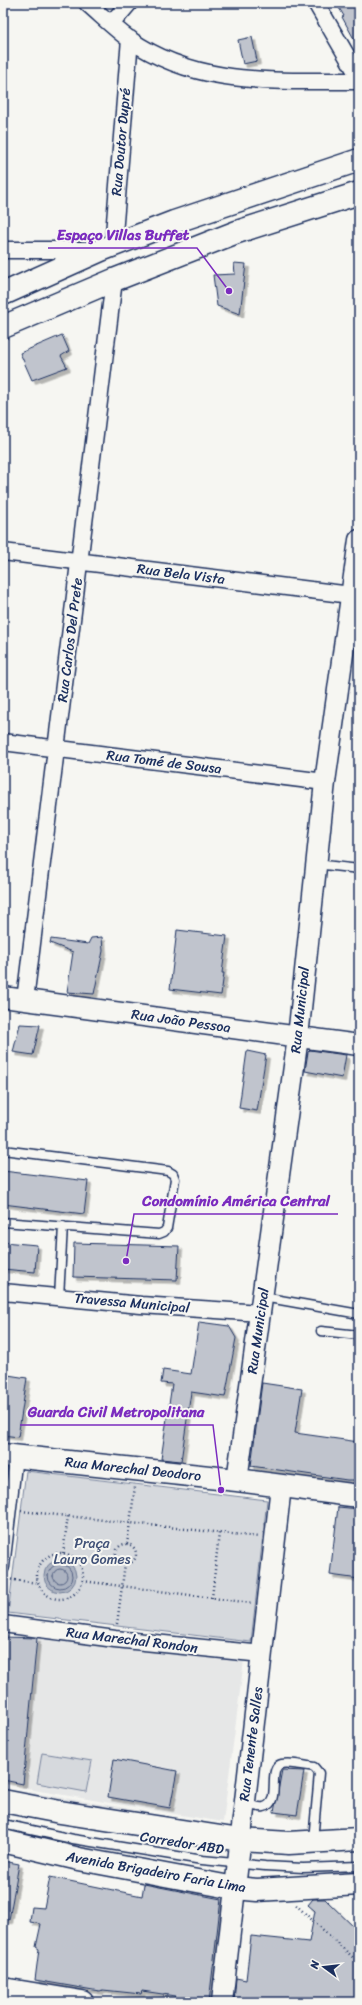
<svg xmlns="http://www.w3.org/2000/svg" width="362" height="2005" viewBox="0 0 362 2005" font-family="Sriracha,sans-serif">
	<defs>
		<filter id="shadow"><feDropShadow dx="3.5" dy="3.5" stdDeviation="0" flood-color="#0004"/></filter>
	</defs>
	<rect width="100%" height="100%" fill="#f6f6f2"/>
	<filter id="ink" filterUnits="userSpaceOnUse"><feTurbulence type="fractalNoise" baseFrequency=".025" numOctaves="2"/><feDisplacementMap in="SourceGraphic" scale="8" xChannelSelector="R" yChannelSelector="G"/><feConvolveMatrix kernelMatrix="1 2 1 2 8 2 1 2 1" color-interpolation-filters="sRGB"/></filter>
	<g filter="url(#ink)">
		<path fill="#e6e7e7" d="M39 1634 244 1660 223 1822 22 1788Z
			M29 1792 143 1811 142 1816 29 1796Z"/>
		<path fill="#d6d9dd" stroke="#78849e" d="M26 1471 267 1500 251 1642 8 1613Z
			M42 1753 92 1761 86 1792 37 1783Z"/>
		<path fill="#abb2c0" stroke="#717e99" d="M44 1576a16 16 0 1 1 32 0a16 16 0 1 1-32 0Z"/>
		<g fill="none" stroke-linecap="round" stroke-linejoin="round">
			<path stroke="#556385" stroke-width="1" d="M48 1576a12 12 0 1 1 24 0a12 12 0 1 1-24 0Z
				M53 1576a7 7 0 1 1 14 0a7 7 0 1 1-14 0Z"/>
		</g>
		<path fill="#c0c4cd" stroke="#1b2f5e" filter="url(#shadow)" d="M336 3H359V48L342 17 344 16Z
			M252 37 257 61 243 64 238 40Z
			M234 263 246 264 240 314 217 306 213 275 235 274Z
			M62 335 69 351 61 356 67 367 32 380 20 353Z
			M177 930 227 936 222 973H224L221 995 170 989Z
			M102 937 103 951 94 994 67 992 73 952 50 943 51 939 88 944 91 938Z
			M20 1024 40 1025 33 1055 13 1052Z
			M310 1050 346 1055 342 1078 305 1071 308 1052Z
			M247 1051 266 1055 257 1111 239 1108Z
			M3 1171 88 1181 84 1214 3 1204Z
			M3 1242 37 1245 35 1272 3 1269Z
			M74 1243 179 1246 177 1280 73 1277Z
			M199 1322 229 1326 236 1338 225 1397 191 1392 181 1461 161 1459 172 1384 161 1383 163 1370 191 1374Z
			M8 1375 27 1378 18 1437 3 1435V1409Z
			M262 1383 302 1389 295 1433 359 1442V1480H347L251 1466Z
			M338 1507 359 1509V1579L330 1575Z
			M3 1637 37 1638 23 1784 3 1780Z
			M114 1759 177 1771 170 1808 108 1797Z
			M282 1770 304 1771 297 1815 274 1812Z
			M3 1861 19 1864 9 1920H3Z
			M50 1877 142 1896 144 1884 221 1899 209 2002H175L176 1996 142 1991 141 1994 103 1990 99 1991 35 1980 39 1949 36 1947 41 1924 30 1922 32 1907 44 1908Z
			M313 1899H325L359 1932V1998L354 2002H234L236 1978 246 1980 251 1936 309 1942 315 1911 308 1905Z"/>
		<g fill="none" stroke-linecap="round" stroke-linejoin="round">
			<g stroke="#1b2f5e" stroke-width="11">
				<path id="service" d="M316 864 359 869
					M3 1150 168 1171 173 1174 175 1179 167 1228 164 1232 159 1234 3 1222
					M59 1297 63 1226
					M263 1297 359 1314
					M321 1331 359 1335
					M245 1803C251 1805 258 1808 264 1807 281 1803 268 1772 279 1765 285 1761 307 1766 314 1767L319 1773 313 1841
					M3 1824 73 1839 202 1860 265 1866 303 1868 359 1866"/>
			</g>
			<g stroke="#1b2f5e" stroke-width="15">
				<path id="pedestrian" d="M3 1567 16 1456"/>
			</g>
			<g stroke="#1b2f5e" stroke-width="19">
				<path id="minor" d="M87 3C101 15 114 28 129 39 198 88 279 80 359 81
					M316 3 359 77
					M111 24 129 3
					M113 246 130 39
					M3 250H95
					M3 552 359 596
					M3 742 325 782
					M25 1000 114 280
					M3 1292 141 1305 261 1313
					M3 1624 115 1639 262 1654"/>
			</g>
			<g stroke="#1b2f5e" stroke-width="23">
				<path id="tertiary" d="M3 997 359 1045
					M237 1480 298 1037 325 782 359 540
					M222 2002 281 1486"/>
			</g>
			<g stroke="#1b2f5e" stroke-width="25">
				<path id="secondary" d="M3 294 101 250 174 222 359 160
					M3 327 114 280 237 232 359 193
					M3 1455 237 1480 359 1496"/>
			</g>
			<g stroke="#1b2f5e" stroke-width="25">
				<path id="primary" d="M3 1801 60 1812 240 1840 289 1843 359 1839
					M3 1841 79 1859 235 1888 257 1890 359 1884
					M3 1989 82 2002"/>
			</g>
			<path stroke="#1b2f5e" stroke-width="2.5" stroke-dasharray="1 3" stroke-linecap="butt" d="M21 1511 259 1537
				M116 1554a10 10 0 1 1 20 0a10 10 0 1 1-20 0Z
				M127 1544 135 1487
				M63 1553 68 1516
				M37 1576a23 23 0 1 1 46 0a23 23 0 1 1-46 0Z
				M7 1579 38 1583
				M83 1581 251 1603
				M212 1598 219 1533
				M117 1624 125 1564
				M296 1905 359 1963"/>
			<use href="#service" stroke="#f6f6f2" stroke-width="8"/>
			<use href="#pedestrian" stroke="#f6f6f2" stroke-width="12"/>
			<use href="#minor" stroke="#f6f6f2" stroke-width="16"/>
			<use href="#tertiary" stroke="#f6f6f2" stroke-width="20"/>
			<use href="#secondary" stroke="#f6f6f2" stroke-width="22"/>
			<use href="#primary" stroke="#f6f6f2" stroke-width="22"/>
		</g>
	</g>
	<g text-anchor="middle" dominant-baseline="central" stroke-width="4" stroke-linejoin="round" paint-order="stroke">
		<g font-size="14" fill="#1b2f5e" stroke="#f6f6f2">
			<text transform="translate(121 142) rotate(-85)">Rua Doutor Dupré</text>
			<text transform="translate(181 574) rotate(7)">Rua Bela Vista</text>
			<text transform="translate(70 640) rotate(-83)">Rua Carlos Del Prete</text>
			<text transform="translate(164 762) rotate(7)">Rua Tomé de Sousa</text>
			<text transform="translate(300 1010) rotate(-84)">Rua Municipal</text>
			<text transform="translate(181 1021) rotate(8)">Rua João Pessoa</text>
			<text transform="translate(132 1303) rotate(5)">Travessa Municipal</text>
			<text transform="translate(258 1331) rotate(-82)">Rua Municipal</text>
			<text transform="translate(133 1469) rotate(6)">Rua Marechal Deodoro</text>
			<text transform="translate(132 1640) rotate(7)">Rua Marechal Rondon</text>
			<text transform="translate(251 1744) rotate(-83)">Rua Tenente Salles</text>
			<text transform="translate(182 1843) rotate(9)">Corredor ABD</text>
			<text transform="translate(156 1872) rotate(10)">Avenida Brigadeiro Faria Lima</text>
		</g>
		<g font-size="14" fill="#405177" stroke="#f6f6f2">
			<text x="92" y="1543">Praça<tspan x="92" dy="16">Lauro Gomes</tspan></text>
		</g>
	</g>
	<path fill="none" stroke="#7b2cbf" stroke-width="1.5" d="M229 291L197 248H48M126 1261L134 1214H338M221 1490L213 1425H20"/>
	<g fill="#7b2cbf" stroke="#f6f6f2" stroke-width="1.5">
		<circle cx="229" cy="291" r="4"/>
		<circle cx="126" cy="1261" r="4"/>
		<circle cx="221" cy="1490" r="4"/>
	</g>
	<g font-size="15" text-anchor="middle" font-weight="bold" fill="#7b2cbf" stroke="#f6f6f2" stroke-width="4" stroke-linejoin="round" paint-order="stroke">
		<text x="123" y="240">Espaço Villas Buffet</text>
		<text x="236" y="1206">Condomínio América Central</text>
		<text x="116" y="1417">Guarda Civil Metropolitana</text>
	</g>
	<rect width="362" height="2005" fill="none" stroke="#f6f6f2" stroke-width="16"/>
	<rect x="8" y="8" width="346" height="1989" fill="none" stroke="#1b2f5e" stroke-width="1.5" filter="url(#ink)"/>
	<g transform="translate(324 1967) rotate(285)" stroke="#f6f6f2" stroke-width="3" paint-order="stroke">
	<path d="M0-3L7 15L0 10L-7 15Z" fill="#1b2f5e"/>
	<text y="-6" font-size="11" font-weight="bold" text-anchor="middle" fill="#1b2f5e">N</text>
	</g>
</svg>
